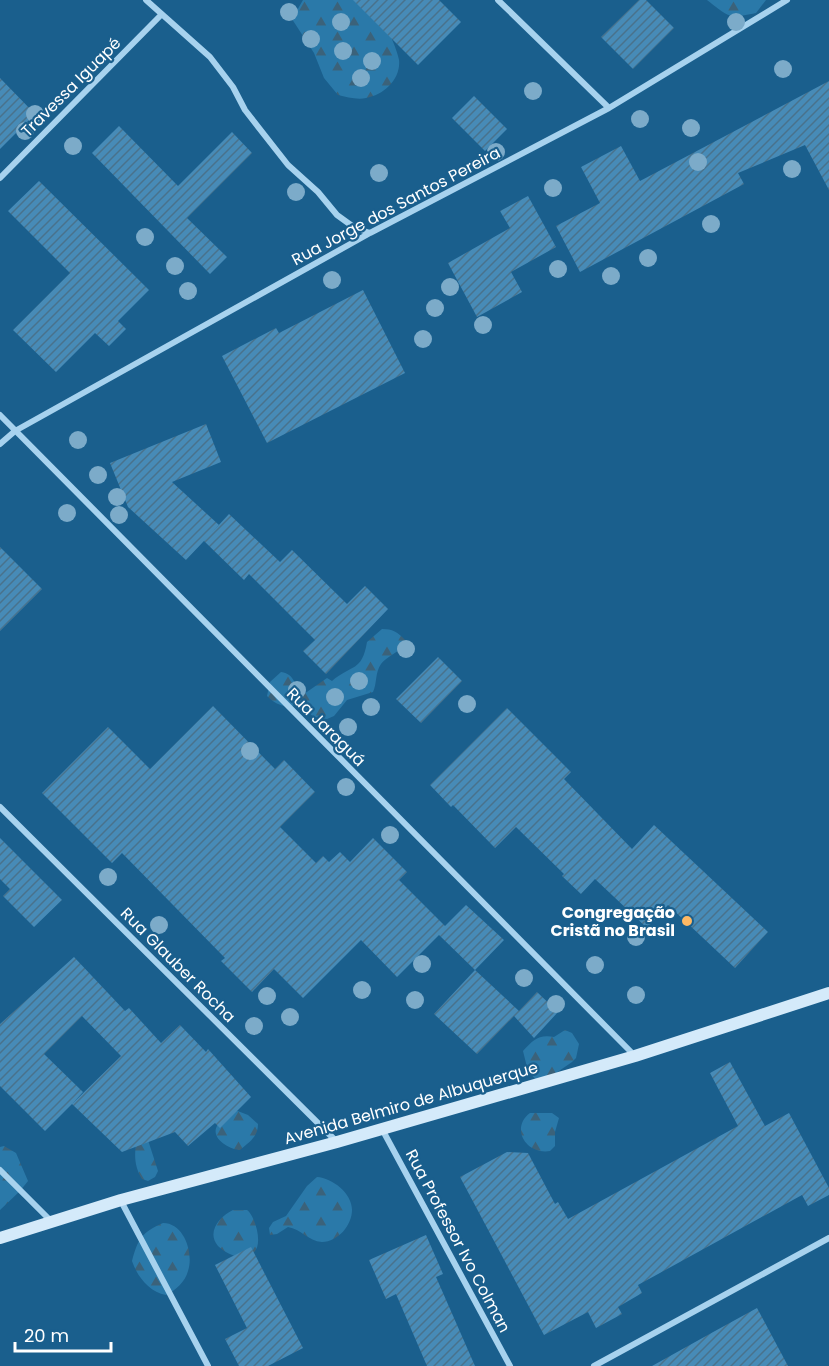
<svg xmlns="http://www.w3.org/2000/svg" width="829" height="1366" viewBox="0 0 829 1366" font-family="Poppins,sans-serif">
	<defs>
		<pattern id="forest-firs" width="22" height="20" patternUnits="userSpaceOnUse" patternTransform="scale(1.5)"><rect width="22" height="20" fill="#2a79a9"/><path d="M5 1l3.5 6h-7zM16 11l3.5 6h-7z" fill="#3b627a"/></pattern>
		<pattern id="building-hatch" width="6" height="6" patternUnits="userSpaceOnUse" patternTransform="scale(1.5)"><rect width="6" height="6" fill="#478bb7"/><path d="M-1 1l2-2M0 6l6-6M5 7l2-2" fill="none" stroke="#49728c"/></pattern>
	</defs>
	<rect width="100%" height="100%" fill="#1a5f8d"/>
	<path fill="url(#forest-firs)" d="M303 0H373C380 12 397 47 399 60 401 79 384 95 366 98 357 100 347 97 338 95L324 78 314 53 292 19Z
		M707 0H766L756 13C728 19 729 17 707 0Z
		M382 629C392 629 398 632 405 640L404 646C398 652 385 658 381 664 375 672 377 684 373 692L347 700 334 716 327 719 314 717 298 704C286 709 276 705 267 696L270 682 281 672C296 674 293 687 304 694L327 678 332 681C352 664 362 672 367 642Z
		M565 1030 572 1033 579 1044 576 1058 572 1062 556 1073 537 1081 528 1071 523 1051C533 1040 539 1034 554 1037Z
		M235 1110 248 1115 258 1124C258 1137 249 1142 240 1150 231 1150 210 1139 217 1126 220 1120 229 1115 235 1110Z
		M530 1113H552L559 1118 555 1132V1146L550 1151C526 1155 510 1128 530 1113Z
		M147 1137 158 1171 155 1177 148 1181 142 1179C134 1166 134 1154 137 1139Z
		M4 1146 16 1153 28 1181 20 1191 0 1210V1147Z
		M317 1177C332 1178 352 1193 352 1210 352 1225 338 1242 322 1242 308 1241 301 1229 288 1227L277 1234 270 1235 269 1228 273 1222 286 1216 307 1186Z
		M233 1210H247C255 1216 264 1245 253 1253 250 1256 244 1257 240 1258 232 1255 224 1252 218 1246 206 1232 220 1216 233 1210Z
		M163 1223C184 1223 194 1253 188 1271 185 1282 176 1290 166 1295 149 1292 137 1276 132 1261 138 1239 141 1233 163 1223Z"/>
	<path fill="url(#building-hatch)" fill-rule="evenodd" d="M353 0H439L461 22 418 65Z
		M639 0H646L674 28 633 69 601 37Z
		M0 78 35 114 0 149Z
		M829 81V190L805 145 738 173 744 184 580 272 556 226 600 203 581 167 621 146 640 181Z
		M474 96 507 129 485 151 452 118Z
		M119 126 178 186 232 132 252 153 187 218 227 257 210 274 92 153Z
		M39 181 149 290 118 321 126 329 109 346 95 333 56 372 13 330 70 273 8 211Z
		M528 196 556 247 511 272 522 292 477 317 448 263 510 228 500 211Z
		M363 290 405 373 267 443 222 356 276 328 279 333Z
		M206 424 221 462 172 482 219 525 186 560 128 507 110 463Z
		M229 514 280 562 292 550 347 604 365 586 388 609 326 674 303 651 315 640 249 574 244 580 204 541Z
		M0 547 42 589 0 631Z
		M438 657 462 681 421 723 396 699Z
		M213 706 275 769 284 760 315 792 280 827 316 863 323 856 329 862 340 852 350 862 373 838 407 872 399 880 445 926 466 905 504 940 475 970 439 935 397 977 361 940 303 998 274 969 252 992 221 961 225 958 122 853 112 863 42 793 108 727 150 769Z
		M507 708 571 772 564 779 632 849 654 825 768 932 735 968 668 905 647 928 595 879 581 894 562 876 564 874 516 827 495 848 453 805 451 807 430 785Z
		M0 838 62 900 34 927 3 896 10 889 0 879Z
		M74 957 125 1011 129 1008 161 1043 180 1025 206 1052 208 1049 251 1097 220 1128 215 1123 188 1146 175 1132 122 1152 72 1104 45 1131 0 1086V1024ZM82 1016 121 1056 72 1104 83 1092 44 1054Z
		M475 970 519 1011 537 992 558 1012 534 1038 514 1016 477 1054 434 1014Z
		M730 1062 765 1126 789 1113 829 1188V1195L808 1206 802 1195 638 1285 642 1293 618 1307 622 1314 596 1328 588 1312 544 1335 460 1177 507 1152 528 1153 555 1204 558 1202 568 1219 738 1126 710 1073Z
		M426 1235 443 1274 436 1277 475 1366H427L396 1294 386 1299 369 1260Z
		M251 1247 303 1348 268 1366H239L225 1339 247 1328 215 1265Z
		M757 1308 788 1366H652L715 1331Z"/>
	<g fill="none" stroke-linecap="round" stroke-linejoin="round">
		<path stroke="#a7d2ee" stroke-width="6" d="M146 0 210 57 233 87 245 110 288 165 318 192 337 215 355 228 370 233
			M498 0 609 108
			M0 178 161 15
			M0 415 635 1056
			M0 444 15 431 370 233 609 108 787 0
			M0 807 337 1142
			M382 1129 510 1366
			M0 1170 51 1221
			M121 1201 208 1366
			M594 1366 829 1238"/>
		<path stroke="#d4eafa" stroke-width="12" d="M0 1238 121 1200 337 1142 635 1056 829 993"/>
	</g>
	<g fill="#7cabc9">
		<circle cx="289" cy="12" r="9"/>
		<circle cx="341" cy="22" r="9"/>
		<circle cx="736" cy="22" r="9"/>
		<circle cx="311" cy="39" r="9"/>
		<circle cx="343" cy="51" r="9"/>
		<circle cx="372" cy="61" r="9"/>
		<circle cx="783" cy="69" r="9"/>
		<circle cx="361" cy="78" r="9"/>
		<circle cx="533" cy="91" r="9"/>
		<circle cx="35" cy="114" r="9"/>
		<circle cx="640" cy="119" r="9"/>
		<circle cx="691" cy="128" r="9"/>
		<circle cx="25" cy="131" r="9"/>
		<circle cx="73" cy="146" r="9"/>
		<circle cx="496" cy="152" r="9"/>
		<circle cx="698" cy="162" r="9"/>
		<circle cx="792" cy="169" r="9"/>
		<circle cx="379" cy="173" r="9"/>
		<circle cx="553" cy="188" r="9"/>
		<circle cx="296" cy="192" r="9"/>
		<circle cx="711" cy="224" r="9"/>
		<circle cx="145" cy="237" r="9"/>
		<circle cx="648" cy="258" r="9"/>
		<circle cx="175" cy="266" r="9"/>
		<circle cx="558" cy="269" r="9"/>
		<circle cx="611" cy="276" r="9"/>
		<circle cx="332" cy="280" r="9"/>
		<circle cx="450" cy="287" r="9"/>
		<circle cx="188" cy="291" r="9"/>
		<circle cx="435" cy="308" r="9"/>
		<circle cx="483" cy="325" r="9"/>
		<circle cx="423" cy="339" r="9"/>
		<circle cx="78" cy="440" r="9"/>
		<circle cx="98" cy="475" r="9"/>
		<circle cx="117" cy="497" r="9"/>
		<circle cx="67" cy="513" r="9"/>
		<circle cx="119" cy="515" r="9"/>
		<circle cx="406" cy="649" r="9"/>
		<circle cx="359" cy="681" r="9"/>
		<circle cx="297" cy="690" r="9"/>
		<circle cx="335" cy="697" r="9"/>
		<circle cx="467" cy="704" r="9"/>
		<circle cx="371" cy="707" r="9"/>
		<circle cx="348" cy="727" r="9"/>
		<circle cx="250" cy="751" r="9"/>
		<circle cx="346" cy="787" r="9"/>
		<circle cx="390" cy="835" r="9"/>
		<circle cx="108" cy="877" r="9"/>
		<circle cx="159" cy="925" r="9"/>
		<circle cx="636" cy="937" r="9"/>
		<circle cx="422" cy="964" r="9"/>
		<circle cx="595" cy="965" r="9"/>
		<circle cx="524" cy="978" r="9"/>
		<circle cx="362" cy="990" r="9"/>
		<circle cx="636" cy="995" r="9"/>
		<circle cx="267" cy="996" r="9"/>
		<circle cx="415" cy="1000" r="9"/>
		<circle cx="556" cy="1004" r="9"/>
		<circle cx="290" cy="1017" r="9"/>
		<circle cx="254" cy="1026" r="9"/>
	</g>
	<circle fill="#ffb964" stroke="#1a5f8d" stroke-width="2" cx="687" cy="921" r="6"/>
	<g text-anchor="middle" dominant-baseline="central" stroke-width="4.5" stroke-linejoin="round" paint-order="stroke">
		<g font-size="16" fill="#fff" stroke="#1a5f8d">
			<text transform="translate(71 87) rotate(-45)">Travessa Iguapé</text>
			<text transform="translate(396 206) rotate(-28)">Rua Jorge dos Santos Pereira</text>
			<text transform="translate(326 727) rotate(45)">Rua Jaraguá</text>
			<text transform="translate(178 965) rotate(45)">Rua Glauber Rocha</text>
			<text transform="translate(411 1103) rotate(-16)">Avenida Belmiro de Albuquerque</text>
			<text transform="translate(458 1241) rotate(62)">Rua Professor Ivo Colman</text>
		</g>
		<g font-size="16" font-weight="bold" fill="#fff" stroke="#1a5f8d" text-anchor="end">
			<text x="675" y="912">Congregação<tspan x="675" dy="18">Cristã no Brasil</tspan></text>
		</g>
	</g>
	<path d="M15 1342v9h96v-9" fill="none" stroke="#ffffff" stroke-width="3"/>
	<text x="24" y="1342" font-size="18" fill="#ffffff" stroke="#1a5f8d" stroke-width="4.5" paint-order="stroke">20 m</text>
</svg>
